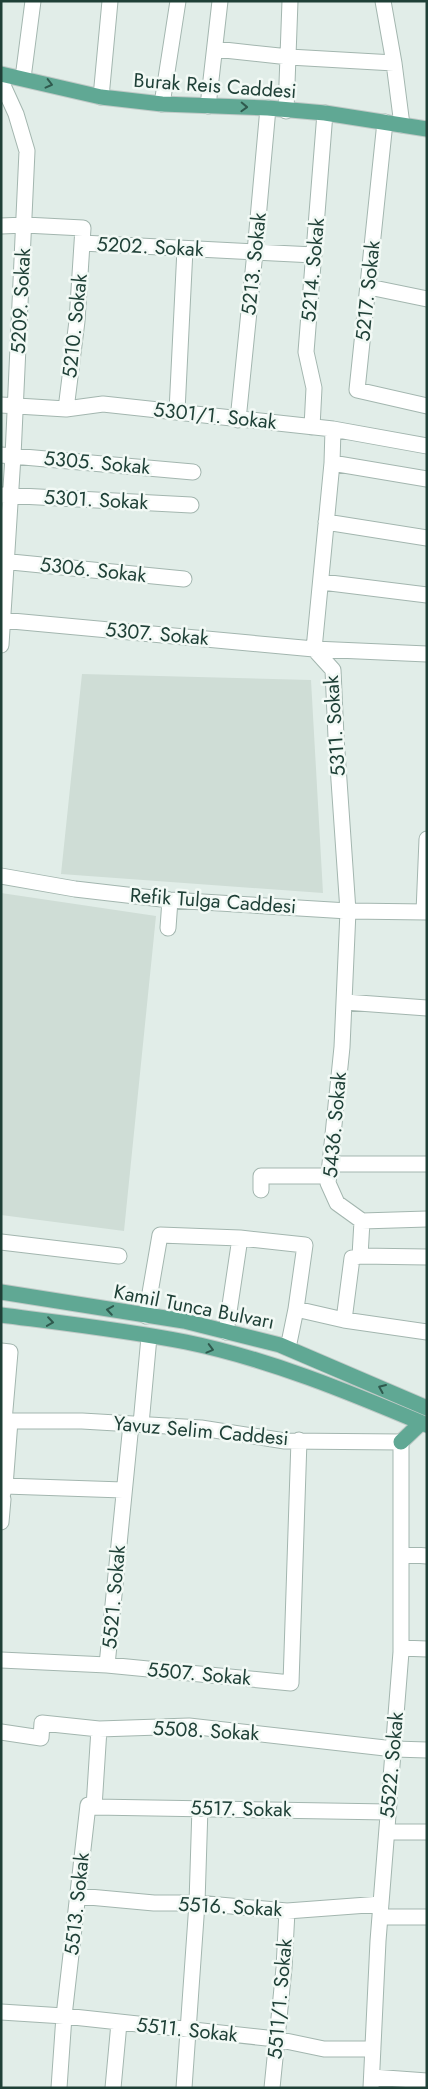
<svg xmlns="http://www.w3.org/2000/svg" width="428" height="2089" viewBox="0 0 428 2089" font-family="Jost,sans-serif">
	<rect width="100%" height="100%" fill="#e1ede8"/>
	<path fill="#cfddd6" d="M82 674 311 680 323 893 61 874Z
		M1 893 156 916 124 1231 1 1215Z"/>
	<g fill="none" stroke-linecap="round" stroke-linejoin="round">
		<g stroke="#a3b6af" stroke-width="17">
			<path id="minor" d="M383 1 394 63 402 125
				M215 49 289 57 394 63
				M23 78 33 1
				M1 81 16 114 27 151 13 456 1 645
				M101 97 110 1
				M162 104 178 1
				M208 106 220 1
				M286 111 290 1
				M385 122 357 390 427 406
				M1 226 25 225 83 228 77 321 66 409
				M82 243 314 255
				M369 287 427 299
				M1 405 66 409 103 404 333 429 427 446
				M177 411 185 249
				M238 420 255 252 268 108
				M312 427 314 388 306 352 325 113
				M1 455 193 472
				M332 463 427 479
				M1 495 191 505
				M326 522 427 538
				M1 561 184 579
				M322 582 427 595
				M1 620 314 649 427 654
				M1 876 75 889 170 900 348 911 427 912
				M424 912 427 839
				M168 928 170 900
				M345 1002 427 1008
				M331 1164H427
				M261 1190V1176H329
				M362 1221 427 1219
				M240 1238 305 1245 296 1309
				M1 1242 119 1256
				M360 1256 427 1257
				M146 1316 160 1235 240 1238 226 1332
				M344 1320 427 1332
				M288 1348 296 1309 344 1320 352 1258 360 1256 362 1221 337 1203 328 1183 342 1047 348 911 336 737 333 670 314 649 332 463 333 429
				M1 1351 10 1352 4 1421
				M1 1421H82L201 1428 285 1441 401 1442V1652L378 1941 371 2088
				M141 1424 149 1337
				M5 1486 123 1490
				M1 1499 5 1486 10 1421
				M1 1522 3 1499
				M401 1554 427 1556
				M401 1648 427 1649
				M1 1660 107 1665 131 1424
				M107 1665 291 1683 299 1440
				M1 1732 41 1738 42 1723 99 1729 189 1726 394 1749 427 1750
				M94 1807 388 1812
				M387 1832H427
				M78 1896 154 1903H197L287 1911 381 1904
				M380 1917H427
				M1 2012 64 2016 276 2039 324 2049H373
				M372 2077 427 2081
				M59 2088 64 2016 88 1805 94 1807 99 1729
				M113 2088 119 2023
				M184 2088 197 1903 200 1807
				M272 2088 284 1968 287 1911"/>
		</g>
		<g stroke="#c0cac7" stroke-width="17">
			<path id="major" d="M1 74 101 97 162 104 268 108 325 113 427 129
				M1 1292 184 1321 280 1345 427 1408
				M1 1315C63 1323 125 1330 186 1342 269 1359 349 1392 427 1425
				M401 1442 421 1423"/>
		</g>
		<use href="#minor" stroke="#fff" stroke-width="15"/>
		<use href="#major" stroke="#60a894" stroke-width="15"/>
	</g>
	<defs><path id="oneway-chevron" d="M-2-3.5L2.5 0L-2 3.5" fill="none" stroke-width="1.6" stroke-linecap="round" stroke-linejoin="round" transform="scale(1.25)"/></defs>
	<g stroke="#2f5a4e">
		<use href="#oneway-chevron" transform="translate(49 84) rotate(14)"/>
		<use href="#oneway-chevron" transform="translate(244 107) rotate(2)"/>
		<use href="#oneway-chevron" transform="translate(110 1310) rotate(-171)"/>
		<use href="#oneway-chevron" transform="translate(50 1322) rotate(8)"/>
		<use href="#oneway-chevron" transform="translate(210 1349) rotate(15)"/>
		<use href="#oneway-chevron" transform="translate(382 1388) rotate(-157)"/>
	</g>
	<g text-anchor="middle" dominant-baseline="central" stroke-width="5" stroke-linejoin="round" paint-order="stroke">
		<g font-size="20" fill="#1f4037" stroke="#f2f9f5">
			<text transform="translate(215 86) rotate(4)">Burak Reis Caddesi</text>
			<text transform="translate(150 247) rotate(3)">5202. Sokak</text>
			<text transform="translate(254 264) rotate(-84)">5213. Sokak</text>
			<text transform="translate(313 270) rotate(-85)">5214. Sokak</text>
			<text transform="translate(368 291) rotate(-84)">5217. Sokak</text>
			<text transform="translate(21 301) rotate(-87)">5209. Sokak</text>
			<text transform="translate(75 326) rotate(-84)">5210. Sokak</text>
			<text transform="translate(215 416) rotate(6)">5301/1. Sokak</text>
			<text transform="translate(97 463) rotate(5)">5305. Sokak</text>
			<text transform="translate(96 500) rotate(3)">5301. Sokak</text>
			<text transform="translate(93 570) rotate(6)">5306. Sokak</text>
			<text transform="translate(157 634) rotate(5)">5307. Sokak</text>
			<text transform="translate(335 726) rotate(-94)">5311. Sokak</text>
			<text transform="translate(213 901) rotate(4)">Refik Tulga Caddesi</text>
			<text transform="translate(335 1125) rotate(-85)">5436. Sokak</text>
			<text transform="translate(194 1307) rotate(11)">Kamil Tunca Bulvarı</text>
			<text transform="translate(201 1431) rotate(5)">Yavuz Selim Caddesi</text>
			<text transform="translate(114 1597) rotate(-85)">5521. Sokak</text>
			<text transform="translate(199 1674) rotate(5)">5507. Sokak</text>
			<text transform="translate(206 1731) rotate(3)">5508. Sokak</text>
			<text transform="translate(392 1765) rotate(-85)">5522. Sokak</text>
			<text transform="translate(241 1809) rotate(1)">5517. Sokak</text>
			<text transform="translate(77 1904) rotate(-84)">5513. Sokak</text>
			<text transform="translate(230 1907) rotate(3)">5516. Sokak</text>
			<text transform="translate(280 1999) rotate(-85)">5511/1. Sokak</text>
			<text transform="translate(187 2030) rotate(6)">5511. Sokak</text>
		</g>
	</g>
	<rect width="428" height="2089" fill="none" stroke="#1f4037" stroke-width="5"/>
</svg>
